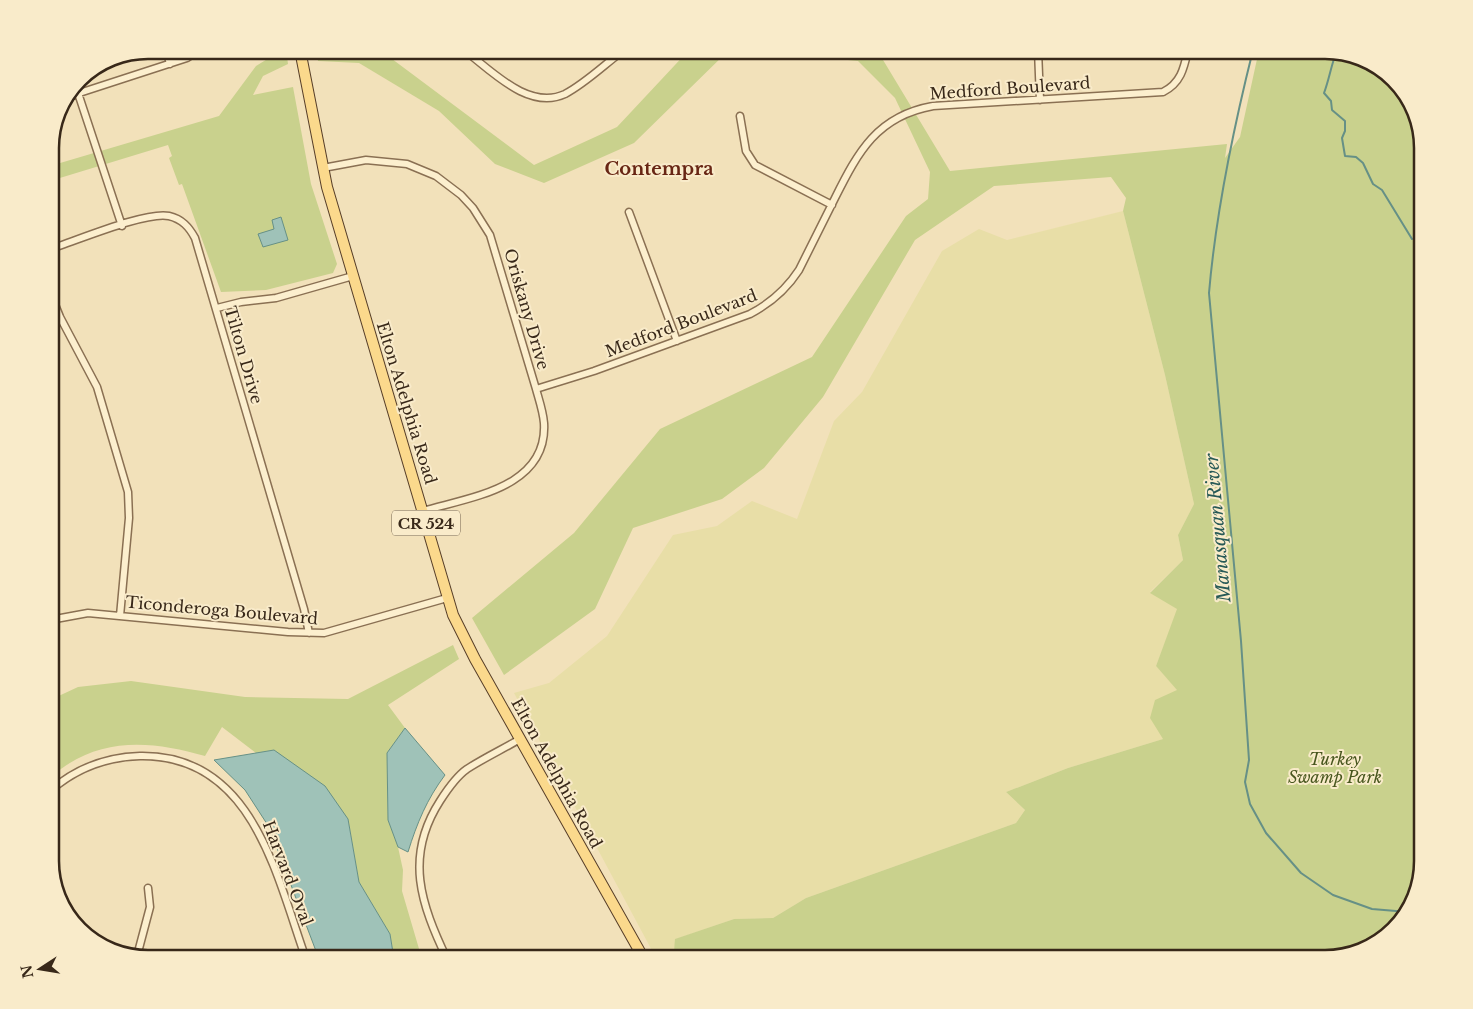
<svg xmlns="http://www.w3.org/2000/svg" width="1473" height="1009" viewBox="0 0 1473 1009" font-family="'Libre Baskerville',serif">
	<rect width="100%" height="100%" fill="#f2e1ba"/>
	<path fill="#e8dea7" d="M1123 211 1165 375 1194 504 1178 535 1183 560 1150 592 1178 609 1156 666 1178 690 1163 739 1068 768 1006 792 1025 810 1016 823 806 898 773 918 734 919 676 939 674 951 656 958 514 693 549 683 607 636 673 535 717 526 752 501 797 519 834 421 862 392 942 251 979 229 1007 240Z"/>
	<path fill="#c9d18d" d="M282 50H286L288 64 263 76 253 95 293 87 311 184 337 264 333 273 266 290 221 292 182 184 179 185 169 158 172 156 168 145 50 181V166L219 116 256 66Z
		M316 50H380L534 165 617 127 689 50H729L634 143 544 183 495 164 439 111 359 63 318 61Z
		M743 50H877L950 171 1227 144 1225 158 1240 137 1259 50H1325L1380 67 1410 99 1423 148V861L1406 916 1374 946 1325 959H657L674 951 675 939 734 919 773 918 806 898 1016 823 1025 810 1006 792 1068 768 1163 739 1150 718 1155 700 1177 690 1156 666 1177 609 1150 593 1183 560 1178 535 1194 504 1165 375 1123 211 1126 198 1111 177 994 186 915 240 823 397 764 468 722 499 633 528 595 609 504 675 472 618 574 533 660 429 812 357 906 216 928 199 930 172 895 98 858 61Z
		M453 645 459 659 388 705 405 728 387 753 388 819 398 847 403 870 402 891 422 959H394L390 934 359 882 348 819 274 750 256 753 222 727 205 756C150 740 96 736 50 778V700L78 687 131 681 245 697 348 699Z"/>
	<path fill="#9fc2b8" stroke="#669086" d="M281 217 288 240 263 247 258 234 274 229 272 220Z
		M405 728 445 775C427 799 417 823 408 852L398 847 388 820 387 753Z
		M274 750 325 786 348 819 359 882 390 934 394 959H319L269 827 245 790 214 760Z"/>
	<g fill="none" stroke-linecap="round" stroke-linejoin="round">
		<path stroke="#669086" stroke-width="2" d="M1253 50C1233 130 1216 211 1209 293L1241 641 1249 760 1245 782 1250 804 1266 833 1301 873 1333 895 1372 909 1408 912
			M1336 53C1331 66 1329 80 1324 93L1331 101 1332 110 1345 121V131L1342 138 1345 156 1356 157 1363 163 1373 184 1382 190 1412 239
			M1414 244 1423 256"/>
		<g stroke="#8a7053" stroke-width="9">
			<path id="minor" d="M166 50 170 64
				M464 50C491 70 528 111 565 94 586 83 605 64 624 50
				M1038 50 1040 100
				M78 93 122 226
				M67 97 187 58 199 50
				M740 116 746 151 755 165 832 205
				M323 168 366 160 407 164 436 176 461 195 473 208 490 235 536 389C539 400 543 411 544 423 548 488 470 497 423 511
				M629 212 677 341
				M50 249C76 241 146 211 169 216 182 219 189 227 195 238L304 609 309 633
				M50 292 60 317 97 387 128 492 129 518 120 616
				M217 308 241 302 276 298 353 276
				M536 389 594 371 750 314C771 303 786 290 799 270 811 246 823 222 835 198 858 152 877 116 933 106L1163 92C1181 83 1184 68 1188 50
				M50 620 88 613 288 632 324 633 447 598
				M50 791C75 769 106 757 140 756 253 754 276 875 306 959
				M137 956 150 907 148 888
				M447 959C421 904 404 857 440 801 447 790 457 776 467 769 484 758 503 749 520 739"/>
		</g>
		<g stroke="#573e28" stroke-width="12">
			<path id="primary" d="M300 50 327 187 453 615 475 659 644 959"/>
		</g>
		<use href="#minor" stroke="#fcefce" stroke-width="6"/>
		<use href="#primary" stroke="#fbd98c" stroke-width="10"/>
	</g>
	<g text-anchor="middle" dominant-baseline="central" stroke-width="4" stroke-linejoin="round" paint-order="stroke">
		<rect fill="#f9ebca" stroke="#72624e" stroke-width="1" x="392" y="510.5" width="68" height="25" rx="4"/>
		<g font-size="15" font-weight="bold" fill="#382819">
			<text x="426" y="523">CR 524</text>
		</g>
		<g font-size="16" fill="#382819" stroke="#f9ebca">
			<text transform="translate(1010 88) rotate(-4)">Medford Boulevard</text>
			<text transform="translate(527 309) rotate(74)">Oriskany Drive</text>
			<text transform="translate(681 323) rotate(-21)">Medford Boulevard</text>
			<text transform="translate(244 355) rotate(74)">Tilton Drive</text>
			<text transform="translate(407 403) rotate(73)">Elton Adelphia Road</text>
			<text transform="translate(222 610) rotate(5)">Ticonderoga Boulevard</text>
			<text transform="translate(557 773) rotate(61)">Elton Adelphia Road</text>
			<text transform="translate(288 873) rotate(69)">Harvard Oval</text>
		</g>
		<g font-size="16" font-style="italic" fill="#48561e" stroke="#f9ebca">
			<text x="1335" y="759">Turkey<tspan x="1335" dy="18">Swamp Park</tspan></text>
		</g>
		<g font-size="18" font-weight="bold" fill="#682614" stroke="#f9ebca">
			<text x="659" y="169">Contempra</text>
		</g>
		<g font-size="18" font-style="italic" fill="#275956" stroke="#f9ebca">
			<text transform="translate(1218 528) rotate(-95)">Manasquan River</text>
		</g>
	</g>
	<path d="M0 0H1473V1009H0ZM148 59H1325A89 89 0 0 1 1414 148V861A89 89 0 0 1 1325 950H148A89 89 0 0 1 59 861V148A89 89 0 0 1 148 59Z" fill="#f9ebca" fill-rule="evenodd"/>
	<path fill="none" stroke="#382819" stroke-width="2.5" d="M148 59H1325A89 89 0 0 1 1414 148V861A89 89 0 0 1 1325 950H148A89 89 0 0 1 59 861V148A89 89 0 0 1 148 59Z"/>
	<g transform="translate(40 969) rotate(258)" stroke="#f9ebca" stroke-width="4" paint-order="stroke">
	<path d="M0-4L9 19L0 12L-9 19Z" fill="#382819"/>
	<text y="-8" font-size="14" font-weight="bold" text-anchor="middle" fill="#382819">N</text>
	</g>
</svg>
